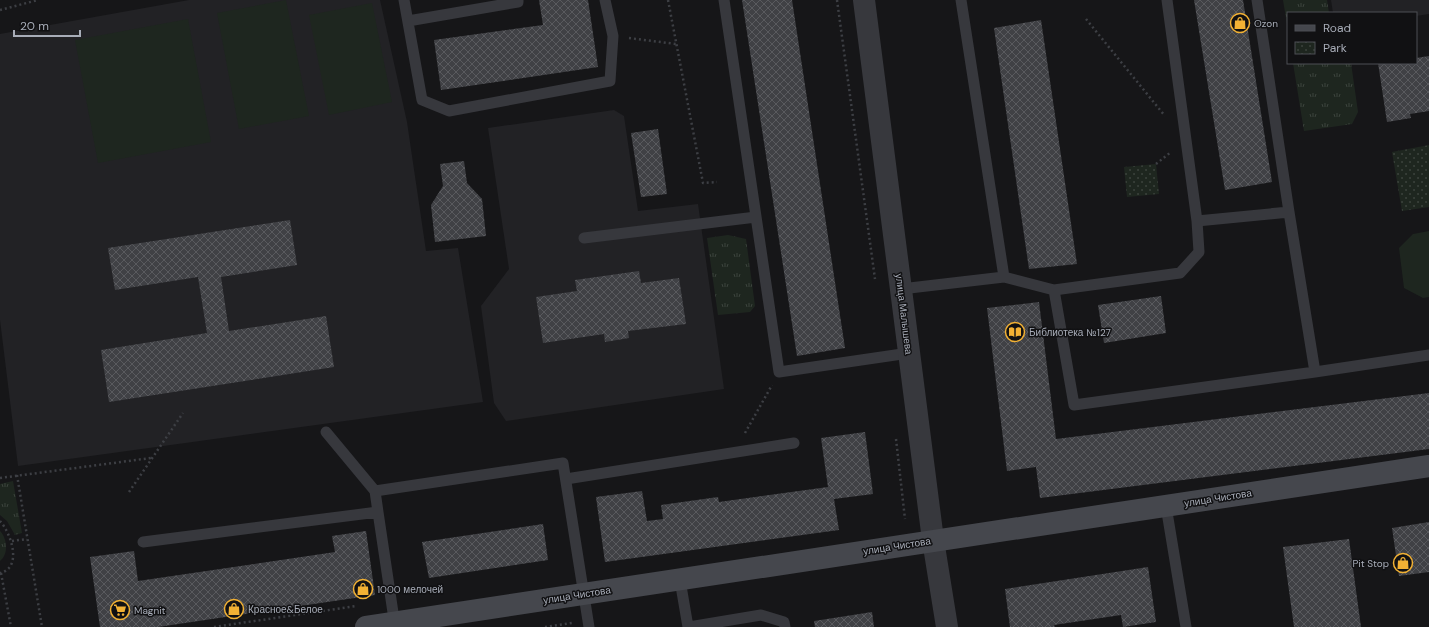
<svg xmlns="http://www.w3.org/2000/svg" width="1429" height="627" viewBox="0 0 1429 627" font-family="'DM Sans',sans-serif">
	<defs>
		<pattern id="grass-tufts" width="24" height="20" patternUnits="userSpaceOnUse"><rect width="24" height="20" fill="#1e261f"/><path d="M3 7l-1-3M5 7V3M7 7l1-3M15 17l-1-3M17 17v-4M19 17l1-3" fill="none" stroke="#3c433d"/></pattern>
		<pattern id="park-dots" width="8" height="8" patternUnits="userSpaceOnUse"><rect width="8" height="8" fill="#1e261f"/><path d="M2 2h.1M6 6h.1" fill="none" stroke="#3c433d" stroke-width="1.8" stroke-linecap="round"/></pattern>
		<pattern id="building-cross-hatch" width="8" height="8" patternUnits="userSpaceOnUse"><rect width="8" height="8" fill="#404145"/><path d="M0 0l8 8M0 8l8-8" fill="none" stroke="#595a5e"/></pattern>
	</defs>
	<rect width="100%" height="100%" fill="#161618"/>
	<path fill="#222225" d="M189 0H380L407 122 426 251 458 248 483 402 18 466 0 320V34Z
		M1331 0H1429V14L1416 16V13H1333Z
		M614 110 624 116 638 211 698 204 724 389 506 421 494 403 481 306 509 269 488 128Z"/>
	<path fill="url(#grass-tufts)" d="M1283 0H1327L1329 13H1288V30Z
		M1293 63H1351L1358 112 1352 124 1304 131Z
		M728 235 746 239 755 306 750 312 718 315 707 238Z
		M13 481 22 533 15 535 7 521 0 515V484Z
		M0 531C7 538 9 554 0 561Z"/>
	<path fill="url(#park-dots)" d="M1429 145V207L1402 211 1392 152Z
		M1156 164 1159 194 1127 197 1124 167Z"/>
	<path fill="#1e261f" d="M286 0 309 116 239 129 217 13Z
		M372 3 392 102 329 115 309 15Z
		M188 19 211 142 98 163 75 40Z
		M1429 231V297L1423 298 1404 288 1399 248 1413 234Z"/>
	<path fill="url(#building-cross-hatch)" d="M539 0H588L598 67 441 90 434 40 543 25Z
		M742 0H792L845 348 797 356Z
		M1194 0H1243L1272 182 1225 190Z
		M1041 20 1077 264 1029 269 994 28Z
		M1429 56V111L1410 114 1411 118 1387 122 1378 63H1416V58Z
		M658 129 667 194 641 197 631 133Z
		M464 161 467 183 482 199 486 236 435 242 431 205 443 186 440 164Z
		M290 220 297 265 221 277 229 331 326 316 334 367 109 402 101 350 207 333 198 277 115 290 108 248Z
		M639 271 641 283 679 278 686 324 628 331 629 338 605 342 604 334 543 343 536 297 577 291 575 280Z
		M1161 296 1166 333 1104 343 1098 305Z
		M1039 302 1056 439 1429 393V449L1040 498 1036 467 1007 471 987 308Z
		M865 432 873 494 834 499 839 530 605 562 596 497 642 491 647 521 663 519 661 505 718 497 719 502 828 487 821 438Z
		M1429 522V572L1399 576 1392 528Z
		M543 524 548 560 429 578 422 542Z
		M366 531 375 595 158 627H100L90 557 134 551 138 581 335 552 332 536Z
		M1349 539 1361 627H1294L1283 547Z
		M1148 567 1156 622 1123 627 1121 615 1054 625 1055 627H1010L1005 589Z
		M872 612 874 627H815L814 621Z"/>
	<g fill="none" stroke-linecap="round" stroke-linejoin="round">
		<path stroke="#3d3f44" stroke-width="2.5" stroke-dasharray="2 3" stroke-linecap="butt" d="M668 0 703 183 717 182
			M837 0 875 279
			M0 10 38 0
			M1086 19 1165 116
			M629 38 676 44
			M1156 164 1171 152
			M745 433 772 385
			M896 439 905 519
			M17 475 42 627
			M0 478 151 458
			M129 492 183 413
			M0 521C11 533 23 568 0 573
			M12 541 27 539
			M1 573 11 627
			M214 627 356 606
			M545 627 572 623"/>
		<path stroke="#37383d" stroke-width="11" d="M404 0 422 100 449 111 610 81 613 36 605 0
			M724 0 779 372 909 353
			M1167 0 1197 221
			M408 21 518 2V0
			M1289 212 1315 372 1429 355
			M584 238 756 217
			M1004 277 1054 290 1180 273 1199 252 1197 221 1289 212 1257 0
			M901 289 1004 277 961 0
			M1054 290 1074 405 1315 372
			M326 432 375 491
			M566 479 794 443
			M1166 506 1186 627
			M378 512 395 626
			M143 542 378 512 375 491 563 463 589 627
			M680 580 688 627
			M689 627 761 615 784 622 785 627"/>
		<path stroke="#37383d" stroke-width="22" d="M864 0 933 540 947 627"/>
		<path stroke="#45474d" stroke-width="22" d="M366 627 1429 466"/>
	</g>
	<defs>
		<g id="shop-ring" transform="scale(1)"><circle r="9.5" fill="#111113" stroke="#f2b134" stroke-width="1.5"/><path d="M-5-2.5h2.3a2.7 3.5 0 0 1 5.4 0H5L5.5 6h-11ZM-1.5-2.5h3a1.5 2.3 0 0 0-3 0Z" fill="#f2b134"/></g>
		<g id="library-ring" transform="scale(1)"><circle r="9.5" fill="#111113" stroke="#f2b134" stroke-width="1.5"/><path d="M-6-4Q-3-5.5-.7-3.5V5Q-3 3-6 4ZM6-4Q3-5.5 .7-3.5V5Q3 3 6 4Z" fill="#f2b134"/></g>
		<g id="supermarket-ring" transform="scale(1)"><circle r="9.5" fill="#111113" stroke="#f2b134" stroke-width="1.5"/><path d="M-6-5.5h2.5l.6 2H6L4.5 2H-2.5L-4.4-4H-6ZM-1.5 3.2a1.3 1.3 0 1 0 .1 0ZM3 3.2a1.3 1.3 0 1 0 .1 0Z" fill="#f2b134"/></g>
	</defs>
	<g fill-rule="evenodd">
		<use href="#shop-ring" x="1240" y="23"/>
		<use href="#library-ring" x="1015" y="332"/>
		<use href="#shop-ring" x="1403" y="563"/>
		<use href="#shop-ring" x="363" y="589"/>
		<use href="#shop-ring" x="234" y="609"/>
		<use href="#supermarket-ring" x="120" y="610"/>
	</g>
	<g text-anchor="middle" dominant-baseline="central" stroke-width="3" stroke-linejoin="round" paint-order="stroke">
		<g font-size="10" fill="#a8adb8" stroke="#111113" text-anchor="start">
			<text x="1254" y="23">Ozon</text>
			<text x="1029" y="332">Библиотека №127</text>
			<text x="1389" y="563" text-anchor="end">Pit Stop</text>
			<text x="377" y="589">1000 мелочей</text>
			<text x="248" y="609">Красное&amp;Белое</text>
			<text x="134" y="610">Magnit</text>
		</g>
		<g font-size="10" fill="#a8adb8" stroke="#111113">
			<text transform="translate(904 314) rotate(83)">улица Малышева</text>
			<text transform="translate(1218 498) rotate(-9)">улица Чистова</text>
			<text transform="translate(897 546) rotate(-9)">улица Чистова</text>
			<text transform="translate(577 595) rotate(-9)">улица Чистова</text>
		</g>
	</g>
	<rect x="1287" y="12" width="130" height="52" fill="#111113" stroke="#4d4f55"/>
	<rect x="1295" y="25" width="20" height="6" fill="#45474d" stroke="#4d4f55"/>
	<text x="1323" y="32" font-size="12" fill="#a8adb8">Road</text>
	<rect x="1295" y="42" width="20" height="12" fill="url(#park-dots)" stroke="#4d4f55"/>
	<text x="1323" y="52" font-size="12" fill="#a8adb8">Park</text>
	<path d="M14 30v6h66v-6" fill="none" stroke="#a8adb8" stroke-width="2"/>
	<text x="20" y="30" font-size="12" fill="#a8adb8" stroke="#111113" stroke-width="3" paint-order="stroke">20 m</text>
</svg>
